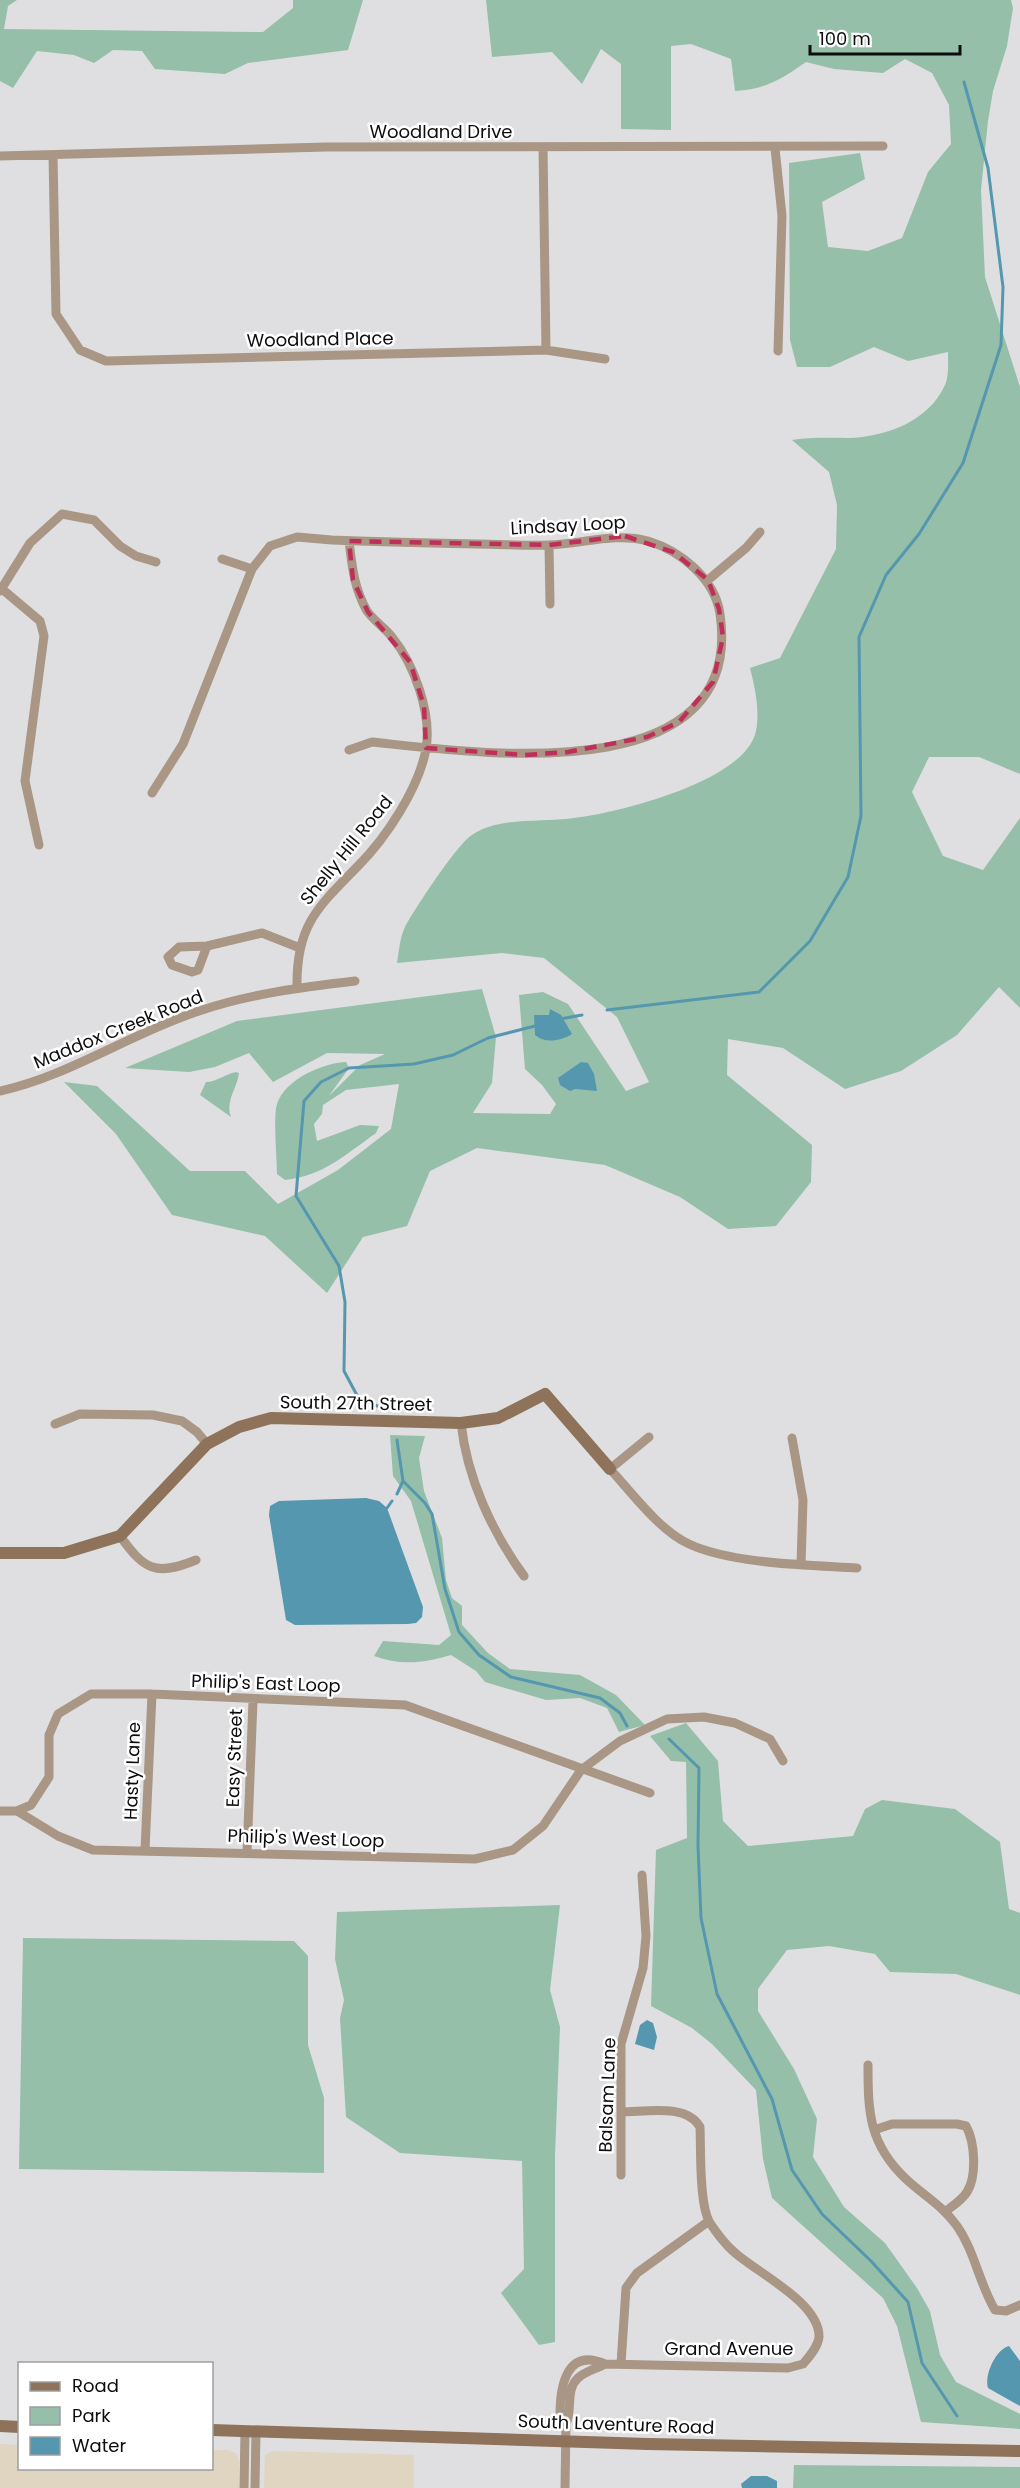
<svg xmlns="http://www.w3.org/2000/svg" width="1020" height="2488" viewBox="0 0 1020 2488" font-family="Poppins,sans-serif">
	<rect width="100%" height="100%" fill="#dfdfe1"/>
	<path fill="#dfd5c0" d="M0 2444 19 2445 20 2468H212V2450H228L236 2453 239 2462V2488H0Z
		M273 2451 414 2455V2488H264L265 2455Z"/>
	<path fill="#96bfaa" d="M0 0H17L8 6 4 29 263 32 293 8V0H363L348 50 248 63 225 74 155 69 142 51 113 50 94 63 74 55 37 51 13 88 0 81Z
		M486 0H1011L1013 8 1007 46 993 91 988 121 981 190 985 277 1020 387V774L979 757H929L912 792 943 856 983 870 1020 818V1008L999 987 957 1035 901 1071 845 1089 783 1048 728 1039 727 1075 812 1145 811 1182 776 1226 728 1229 680 1197 605 1165 477 1148 430 1171 407 1226 363 1237 327 1293 265 1236 172 1215 116 1134 64 1082 97 1086 190 1171H245L278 1204 338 1170 391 1129 399 1084 346 1090 323 1105 322 1114 314 1124 317 1141 360 1125 379 1126 376 1133C345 1155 323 1176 285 1180L277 1174C277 1158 273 1117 277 1104 285 1079 323 1063 346 1062L349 1068 329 1096 360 1065 385 1054 327 1053 273 1082 249 1053 215 1067 189 1072 125 1068 237 1021 482 989 496 1037 492 1083 473 1113 550 1114 556 1104 542 1085 525 1069 519 995 543 992 568 1004 626 1091 649 1082 617 1017 544 958 502 953 397 963C399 951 400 937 405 927 414 910 457 844 472 835 500 816 541 823 574 818 618 813 746 781 756 731 760 710 755 688 750 668L780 658 836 549 837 505 829 472 792 440C811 437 829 438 848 438 886 437 929 421 945 385 949 377 948 361 948 352L908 361 874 347 830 367H797L790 340 789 163 860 153 865 179 822 202 828 247 868 251 902 238 928 172 951 144 949 105 932 73 905 59 883 73 834 69 806 62C780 80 766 89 735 91L731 59 691 44 671 46V130L621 129V64L601 49 582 84 552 52 492 57Z
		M236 1072 239 1073C237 1089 225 1101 231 1117L200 1095 206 1082C217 1082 225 1074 236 1072Z
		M390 1435 425 1436 419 1458 424 1491 442 1538 446 1580 452 1598 462 1606V1625L488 1653 510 1669 580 1675 616 1695 645 1725 619 1732 607 1708 580 1698 546 1700 485 1682 476 1671 451 1655C425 1663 400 1666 374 1656L383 1641 439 1645 451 1635 411 1501 393 1476Z
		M686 1723 718 1761 723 1821 748 1846 853 1836 865 1809 882 1800 955 1809 1000 1842 1009 1909 1020 1913V1995L956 1974 890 1972 875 1954 829 1946 787 1950 758 1989V2011L794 2069 817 2119 813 2157 844 2207 885 2243 917 2288 930 2311 940 2355 956 2382 1020 2414V2429L921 2422 897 2326 883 2298 772 2198 763 2159 756 2090 712 2044 692 2028 651 2006 656 1850 687 1838 686 1762 671 1761 650 1736Z
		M560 1905 550 1990 560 2027 555 2156V2342L539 2345 501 2293 524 2269 522 2161 400 2153 346 2117 340 2018 344 2000 335 1959 337 1912Z
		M23 1938 294 1941 308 1956V2045L324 2098V2173L19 2169Z
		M794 2465 1020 2467V2488H793Z"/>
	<path fill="#5597ae" d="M550 1009 561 1015 572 1034C561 1041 545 1044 535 1035L534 1015H549Z
		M581 1062 588 1063 594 1074 597 1091 575 1089 570 1091 560 1085 558 1078Z
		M366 1498 379 1501 387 1508 423 1607 422 1617 416 1623 408 1624 295 1625 286 1620 269 1515 270 1506 279 1501Z
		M647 2020 653 2023 657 2037 654 2050 635 2044 640 2025Z
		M1009 2346 1020 2361V2406L988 2388C984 2375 996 2349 1009 2346Z
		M751 2476H767L777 2481V2488H742L741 2484Z"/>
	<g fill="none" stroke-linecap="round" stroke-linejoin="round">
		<path stroke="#5597ae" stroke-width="3" d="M607 1010 759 992 810 941 848 877 861 816 859 637 886 575 919 534 963 463 1001 345 1003 287 988 168 964 82
			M560 1019 582 1015
			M388 1410 359 1399 344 1371 345 1302 339 1266 296 1196 304 1101 321 1082 349 1068 414 1064 453 1055 488 1038 539 1025
			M397 1440 403 1481 425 1503 432 1514 445 1589 459 1632 479 1655 511 1677 600 1698 620 1713 627 1726
			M397 1494 403 1481
			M387 1508 392 1501
			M669 1739 699 1768 698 1846 701 1918 717 1994 772 2099 792 2170 822 2214 871 2261 908 2302 922 2363 957 2416"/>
		<path stroke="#a99685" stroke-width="9" d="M543 148 546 350
			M775 148 782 216 778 351
			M53 155 56 314 80 350 106 361 546 350 605 359
			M0 156 326 147 883 146
			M549 545 550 604
			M222 559 252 569
			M708 580 746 548 760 532
			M2 589 40 621 44 636 25 781 39 845
			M0 591 30 543 62 514 94 520 120 546 136 556 156 562
			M152 793 183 744 252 569 270 546 297 537 332 540C380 542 428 543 477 544 501 544 525 546 549 545 582 544 615 532 648 541 681 551 715 579 720 614 746 792 477 753 372 742L349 750
			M207 946 198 970 192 972 172 965 168 957 179 947 207 946 262 933 300 948
			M297 987C296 925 318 907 358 866 386 838 419 788 426 749 432 713 414 664 392 637 385 628 374 621 367 611 354 588 352 566 349 541
			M0 1091C69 1076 131 1033 199 1011 249 994 303 987 355 981
			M461 1423C467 1478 492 1532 524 1576
			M55 1424 80 1414 153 1415 182 1421 197 1432 207 1444
			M649 1437 610 1469C632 1493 660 1531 689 1544 732 1564 809 1565 857 1568
			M792 1438 803 1500 801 1565
			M120 1536C144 1569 155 1577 196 1560
			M0 1811H17L58 1836 93 1850 475 1859 513 1850 543 1826 581 1770 620 1741 667 1719 704 1717 735 1723 770 1739 783 1761
			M17 1811 31 1805 49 1777V1735L58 1714 91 1694H152L405 1705 650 1793
			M145 1850 152 1694
			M247 1853 253 1701
			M868 2065C868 2113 869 2144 906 2179 923 2195 943 2206 957 2226 975 2252 979 2283 995 2310L1006 2311 1020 2305
			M874 2130 892 2124H957L966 2126C975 2142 977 2176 967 2192 962 2200 954 2205 946 2211
			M621 2175V2044L643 1968 646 1936 642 1875
			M621 2364 626 2288 637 2273 709 2221
			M566 2424 560 2415C560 2387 566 2347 605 2364L788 2368 803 2364C809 2357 818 2347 819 2337 820 2302 755 2272 733 2251 725 2244 716 2232 710 2223 699 2205 701 2150 700 2127 687 2103 645 2112 621 2112
			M244 2488 245 2431
			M255 2488 256 2431
			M565 2488 566 2424C573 2409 565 2390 578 2378 586 2371 596 2369 605 2364"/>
		<path stroke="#8e7259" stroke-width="12" d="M0 1553H64L120 1536 207 1444 239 1427 271 1418 461 1423 498 1418 545 1394 610 1469
			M0 2426 20 2427
			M212 2430 648 2444 1020 2451"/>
	</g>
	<path fill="none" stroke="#be2f59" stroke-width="4.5" stroke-dasharray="12 8" stroke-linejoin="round" d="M625 536 673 552 708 580 719 609 723 637 713 682 679 722 647 737 568 752 525 755 426 748 424 706 410 662 368 612 353 580 349 541 549 545Z"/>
	<g text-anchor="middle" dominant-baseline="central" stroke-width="5" stroke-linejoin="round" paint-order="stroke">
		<g font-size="18" fill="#0d0d0e" stroke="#fff">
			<text x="441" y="131">Woodland Drive</text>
			<text transform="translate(320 339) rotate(-1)">Woodland Place</text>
			<text transform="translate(568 525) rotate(-3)">Lindsay Loop</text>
			<text transform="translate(346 850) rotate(-51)">Shelly Hill Road</text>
			<text transform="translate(118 1029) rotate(-22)">Maddox Creek Road</text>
			<text transform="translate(356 1403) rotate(1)">South 27th Street</text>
			<text transform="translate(266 1683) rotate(2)">Philip's East Loop</text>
			<text transform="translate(234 1758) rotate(-88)">Easy Street</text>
			<text transform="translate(132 1771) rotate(-88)">Hasty Lane</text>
			<text transform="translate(306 1838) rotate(2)">Philip's West Loop</text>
			<text transform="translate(607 2095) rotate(-88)">Balsam Lane</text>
			<text x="729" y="2348">Grand Avenue</text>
			<text transform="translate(616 2424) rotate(2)">South Laventure Road</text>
		</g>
	</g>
	<rect x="18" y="2362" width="195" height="108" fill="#ffffff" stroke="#9e9e9f" stroke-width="1.5"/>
	<rect x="30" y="2382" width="30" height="9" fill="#8e7259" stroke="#9e9e9f" stroke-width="1.5"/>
	<text x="72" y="2392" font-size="18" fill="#0d0d0e">Road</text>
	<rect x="30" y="2407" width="30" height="18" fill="#96bfaa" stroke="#9e9e9f" stroke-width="1.5"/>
	<text x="72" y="2422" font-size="18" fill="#0d0d0e">Park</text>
	<rect x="30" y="2437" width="30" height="18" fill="#5597ae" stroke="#9e9e9f" stroke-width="1.5"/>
	<text x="72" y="2452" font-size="18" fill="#0d0d0e">Water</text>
	<path d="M810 45v9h150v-9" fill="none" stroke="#0d0d0e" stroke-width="3"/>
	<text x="819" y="45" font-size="18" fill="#0d0d0e" stroke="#ffffff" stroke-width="4.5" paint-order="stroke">100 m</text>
</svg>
